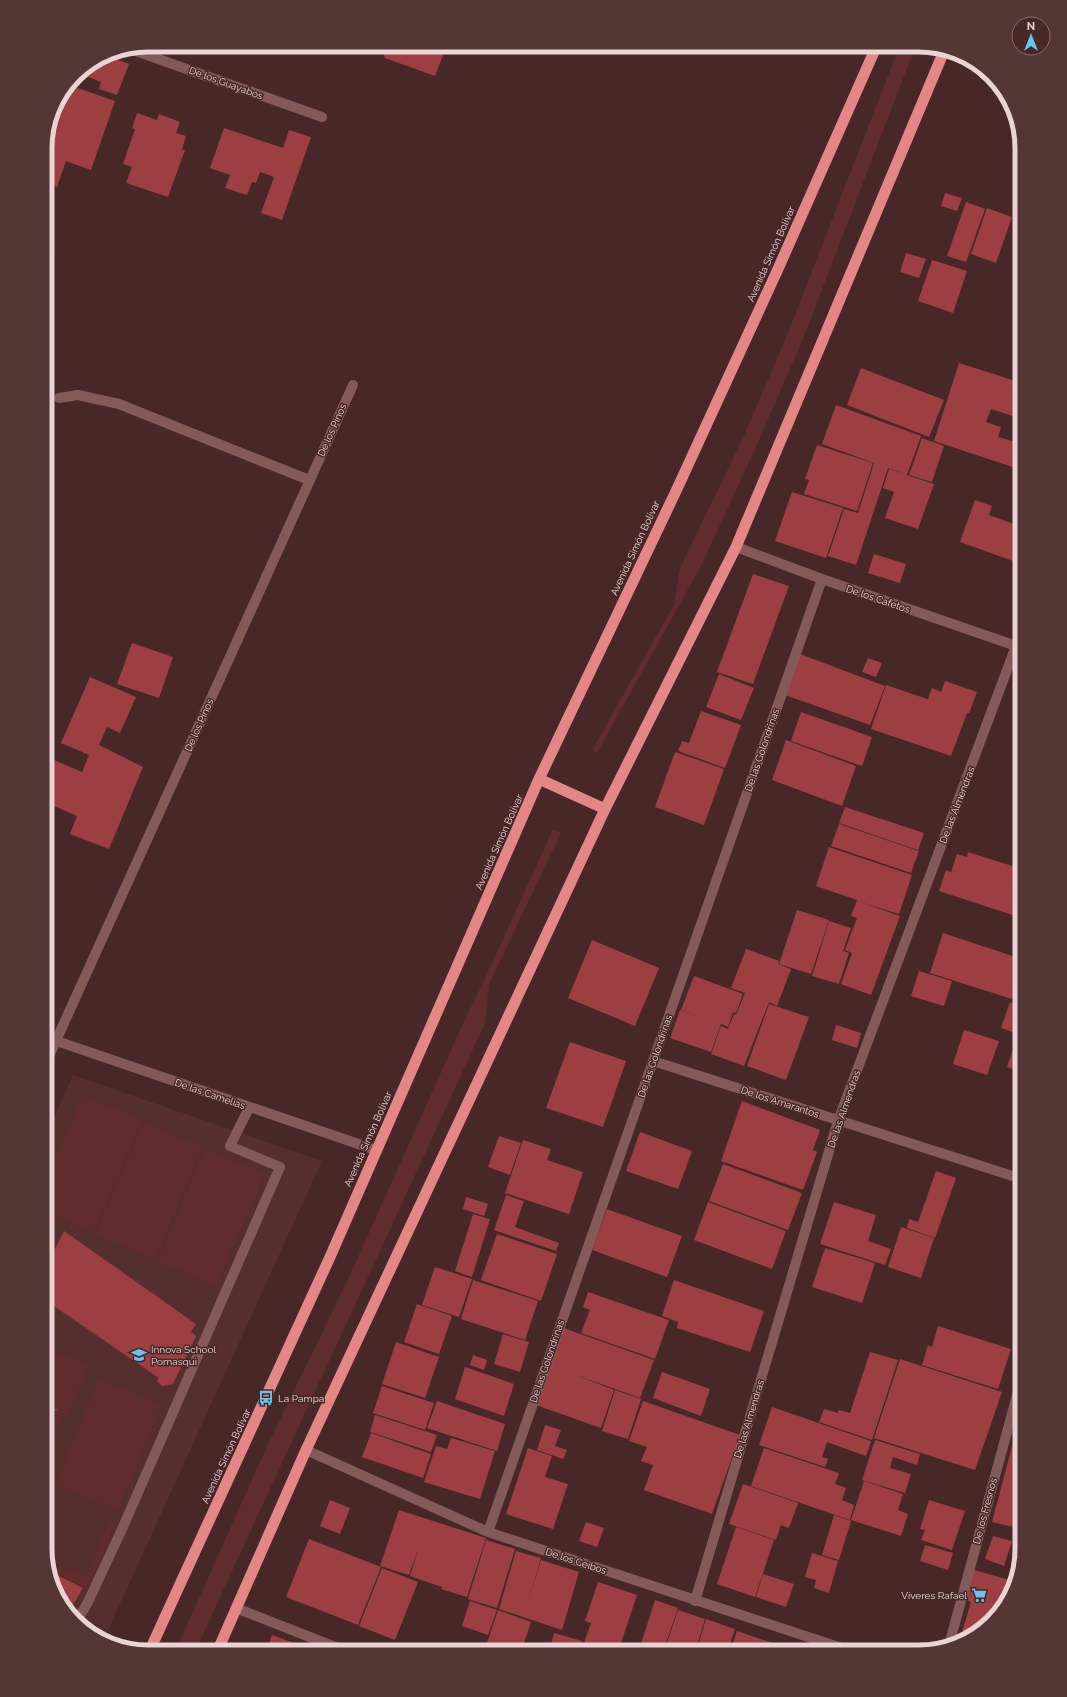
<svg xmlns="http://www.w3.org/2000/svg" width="1067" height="1697" viewBox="0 0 1067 1697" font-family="Raleway,sans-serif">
	<rect width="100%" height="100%" fill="#472827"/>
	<path fill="#552e2e" d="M73 1075 322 1161 104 1639 91 1635 56 1595 45 1549V1138Z"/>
	<path fill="#612c2d" d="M900 45H916L803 339 756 447 701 566 597 753 592 750 674 605 680 568 742 440 788 333Z
		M553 829 561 833 489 984 485 1023C389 1233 291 1442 195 1652H175L268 1444 350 1275 465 1019 483 983Z
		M83 1095 142 1120 94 1233 45 1212V1182Z
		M143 1122 203 1147 155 1260 95 1234Z
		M205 1148 265 1174 216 1286 157 1261Z
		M45 1353 58 1354 89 1365C78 1388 70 1422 45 1433V1413L51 1414 61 1410 45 1404Z
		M99 1379 162 1405 118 1510 55 1485Z
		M110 1519 116 1523 87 1588 50 1570 48 1560 86 1578Z"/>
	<path fill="#9d3f42" d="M371 45H447L435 76 385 58 381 49Z
		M105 55 129 64 117 95 99 89 101 82 78 73Z
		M69 85 115 101 91 170 66 161 57 187 45 182V142L51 116 54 117 61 96Z
		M137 113 157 120 159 114 180 122 176 133 186 136 182 150H185L168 197 126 183 132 167 123 164 135 129 132 128Z
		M224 128 283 148 289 130 311 137 282 220 261 213 274 177 260 172 256 183 252 182 247 195 225 188 230 175 210 168Z
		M945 193 962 198 957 211 941 206Z
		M966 202 985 209 966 262 947 256Z
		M987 208 1012 217 996 263 971 254Z
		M906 253 926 259 919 278 900 272Z
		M932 260 967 271 953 313 918 301Z
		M1022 326V338L1018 337Z
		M959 363 1022 383V419L991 409 986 422 1001 427 998 437 1022 444V470L934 441Z
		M861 368 944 400 929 437 847 405Z
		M836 405 921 436 907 475 822 444Z
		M922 438 944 446 932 482 909 475Z
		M817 445 873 463 857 511 804 494 809 480 805 479Z
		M874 463 888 468 856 565 828 556 844 509 858 513Z
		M889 469 934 484 918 529 885 518 894 492 883 488Z
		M792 492 843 508 826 558 775 541Z
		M975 500 992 506 989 515 1022 527V546L1016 562 960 542Z
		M874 554 906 564 900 583 868 573Z
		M753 574 789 586 753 684 717 672Z
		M132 643 173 657 159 698 117 684Z
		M800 654 885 686 870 725 785 695Z
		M868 658 882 663 876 677 862 672Z
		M719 674 754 688 741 720 706 707Z
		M90 677 136 697 120 733 107 727 99 745 143 767 109 849 70 834 77 816 45 802 47 791 45 790V756L82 772 89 755 61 743Z
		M945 681 977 692 969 713H967L951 756 871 729 886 685 936 702 928 699 932 688 941 692Z
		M701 711 741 725 725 768 678 751 682 741 689 743Z
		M801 712 872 737 862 766 791 741Z
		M786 740 856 766 842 806 772 780Z
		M675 752 724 769 704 825 655 807Z
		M845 807 924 833 918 850 839 823Z
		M839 824 919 851 911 873 831 846Z
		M829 847 912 875 899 914 860 902 900 916 871 995 841 984 852 953 845 950 857 918 851 916 857 900 816 886Z
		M968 852 1022 869V918L939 891 946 870 951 872 957 854 967 857Z
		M797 910 829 920 811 974 779 964Z
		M829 921 851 928 843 951 849 953 839 984 812 976Z
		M943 933 1022 959V969L1012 999 930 973Z
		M592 940 659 968 635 1026 568 998Z
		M746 949 779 961 778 964 791 969 777 1006 769 1002 744 1066 711 1054 721 1026 728 1029 734 1014 736 1015 745 993 731 988Z
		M919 971 952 981 944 1006 911 996Z
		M694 976 743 994 736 1013 733 1012 728 1027 721 1024 711 1052 670 1038 680 1010 703 1018 681 1010Z
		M1010 1002 1022 1006V1013L1015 1033 1001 1028Z
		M769 1004 809 1017 786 1080 747 1066Z
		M1022 1022V1072L1007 1067Z
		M836 1025 861 1033 857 1048 832 1040Z
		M964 1030 999 1041 987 1075 953 1064Z
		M570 1042 626 1061 603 1127 546 1108Z
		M742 1101 820 1130 813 1150 817 1152 803 1190 721 1161Z
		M640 1132 692 1151 678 1189 626 1171Z
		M499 1136 521 1143 510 1175 488 1167Z
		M523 1140 551 1149 547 1160 583 1172 569 1214 505 1193Z
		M723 1164 802 1193 788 1230 709 1201Z
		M936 1171 956 1178 935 1238 907 1228 909 1219 918 1222Z
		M506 1195 524 1201 515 1227 559 1243 556 1251 494 1230Z
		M466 1197 488 1204 484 1216 463 1209Z
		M708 1202 786 1231 772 1269 694 1240Z
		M834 1202 876 1215 868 1241 891 1249 885 1265 820 1244Z
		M607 1209 682 1236 667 1277 592 1250Z
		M473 1214 490 1219 472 1277 455 1271Z
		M901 1227 934 1238 921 1278 888 1267Z
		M64 1231 196 1324 191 1332 196 1336 173 1384 162 1386 157 1381 159 1378 45 1300V1268Z
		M497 1234 557 1254 541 1301 481 1280Z
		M825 1248 875 1263 862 1303 812 1287Z
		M435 1267 472 1279 459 1317 422 1305Z
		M473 1280 538 1301 525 1340 461 1319Z
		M674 1280 764 1311 750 1352 677 1328 678 1322 662 1316Z
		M588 1292 669 1320 655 1359 581 1333 590 1310 583 1307Z
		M417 1304 452 1316 439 1354 404 1342Z
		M938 1326 1011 1349 998 1389 922 1365 928 1345 932 1347Z
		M561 1327 654 1360 640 1398 615 1389 616 1386 615 1389 573 1374 614 1390 601 1428 533 1404Z
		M503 1334 529 1342 520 1372 494 1364Z
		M396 1342 439 1357 425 1398 382 1384Z
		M870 1352 898 1360 872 1440 819 1422 824 1409 838 1413 839 1410 850 1413Z
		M473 1355 487 1360 484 1370 470 1365Z
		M900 1359 1002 1392 975 1470 874 1438Z
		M465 1367 514 1384 504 1416 455 1399Z
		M662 1372 710 1389 701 1416 653 1398Z
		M382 1386 434 1403 425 1430 373 1413Z
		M615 1390 641 1399 628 1439 602 1431Z
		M437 1401 505 1424 497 1451 427 1428Z
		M643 1401 740 1435 712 1514 644 1490 653 1465 641 1461 647 1447 629 1441Z
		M45 1406 50 1408 60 1410 45 1411Z
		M772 1407 871 1441 866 1456 827 1442 822 1457 828 1459 825 1467 759 1445Z
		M375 1415 437 1435 431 1452 370 1432Z
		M545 1425 561 1430 555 1446 567 1450 563 1459 537 1450Z
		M371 1433 431 1454 423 1478 362 1457Z
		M451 1438 495 1451 480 1499 424 1482 436 1446 447 1449Z
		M1014 1439 1022 1441V1529L992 1522Z
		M875 1440 920 1454 917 1465 893 1457 890 1468 911 1474 905 1493 862 1480Z
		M528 1448 552 1456 545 1477 568 1484 553 1529 506 1514Z
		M764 1448 839 1473 835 1484 846 1488 842 1500 854 1505 850 1520 751 1486Z
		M864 1481 903 1494 898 1510 908 1514 901 1536 851 1520Z
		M743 1484 798 1503 789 1528 781 1525 776 1540 729 1524Z
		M330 1500 350 1508 340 1534 320 1526Z
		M929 1500 965 1511 952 1550 921 1540 925 1530 920 1529Z
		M399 1510 486 1538 467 1597 441 1589 442 1587 410 1576 419 1547 409 1575 380 1566Z
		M834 1515 851 1521 839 1560 822 1555Z
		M586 1522 604 1528 597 1547 579 1541Z
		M736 1527 774 1540 755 1597 717 1584Z
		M993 1536 1012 1541 1004 1566 985 1559Z
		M309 1539 381 1567 358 1625 286 1597Z
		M486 1540 515 1549 497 1608 468 1599Z
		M925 1545 953 1553 948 1570 920 1561Z
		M516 1551 541 1558 525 1612 541 1560 579 1572 562 1630 499 1609Z
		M812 1553 838 1561 829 1593 814 1588 816 1580 805 1577Z
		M382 1568 418 1582 395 1640 359 1626Z
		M974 1570 1013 1581 1008 1601 965 1641 959 1642 971 1602 966 1600Z
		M51 1572 83 1588 70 1610 56 1595Z
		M763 1574 794 1584 786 1607 756 1597Z
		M598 1582 637 1595 618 1652H609L584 1643 591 1623 585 1621Z
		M655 1600 678 1608 663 1652H645L639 1650Z
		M470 1601 497 1610 488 1635 462 1626Z
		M498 1610 531 1622 521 1652H484Z
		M678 1610 705 1619 695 1652H664Z
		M706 1619 735 1629 727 1652H696Z
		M737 1631 790 1649 789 1652H730Z
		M554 1633 582 1641 579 1652H549Z
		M272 1635 305 1647 303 1652H266Z"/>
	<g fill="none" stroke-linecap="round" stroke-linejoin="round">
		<path stroke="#845a59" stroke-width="10" d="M59 398 78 395 119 404 309 480
			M78 1619 88 1602 123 1527 280 1167 230 1146 249 1108"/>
		<path stroke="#845a59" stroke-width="10" d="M130 49 322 117
			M736 547 822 579 1022 648
			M45 1037 376 1150
			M653 1061 1022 1179
			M45 1065 353 385
			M306 1450 488 1532 854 1652
			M488 1532 822 579
			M695 1601 838 1121 1016 646 1022 627
			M236 1608 348 1652
			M949 1645 1022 1377"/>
		<path stroke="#e58686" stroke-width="11" d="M539 779 605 809
			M149 1652 330 1257 539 779 677 489 778 269 877 45
			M217 1652 306 1450 605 809 736 547 944 51"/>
	</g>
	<defs>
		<g id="school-bare" transform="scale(1.2)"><path d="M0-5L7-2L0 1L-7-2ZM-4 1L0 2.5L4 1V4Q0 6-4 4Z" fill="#67c4f0" stroke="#472827" stroke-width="2.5" paint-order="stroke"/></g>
		<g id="bus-bare" transform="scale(1.2)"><path d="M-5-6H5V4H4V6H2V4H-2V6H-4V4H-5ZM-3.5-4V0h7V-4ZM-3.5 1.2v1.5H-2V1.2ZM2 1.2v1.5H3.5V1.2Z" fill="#67c4f0" stroke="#472827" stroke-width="2.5" paint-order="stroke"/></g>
		<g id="supermarket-bare" transform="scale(1.2)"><path d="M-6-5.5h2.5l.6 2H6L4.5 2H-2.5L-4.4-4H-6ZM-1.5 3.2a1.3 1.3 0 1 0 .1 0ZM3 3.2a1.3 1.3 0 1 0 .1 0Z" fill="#67c4f0" stroke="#472827" stroke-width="2.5" paint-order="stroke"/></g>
	</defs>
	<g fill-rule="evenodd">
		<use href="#school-bare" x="139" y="1355"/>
		<use href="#bus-bare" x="266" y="1398"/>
		<use href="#supermarket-bare" x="979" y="1595"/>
	</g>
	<g text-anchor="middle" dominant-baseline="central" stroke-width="3" stroke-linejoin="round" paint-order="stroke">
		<g font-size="10" fill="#e9d4d3" stroke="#472827">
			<text transform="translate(226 83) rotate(20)">De los Guayabos</text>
			<text transform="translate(771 254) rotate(-66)">Avenida Simón Bolívar</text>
			<text transform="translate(332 430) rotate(-66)">De los Pinos</text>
			<text transform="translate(635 548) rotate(-65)">Avenida Simón Bolívar</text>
			<text transform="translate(878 599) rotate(19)">De los Cafetos</text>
			<text transform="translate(199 725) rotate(-66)">De los Pinos</text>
			<text transform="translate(762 750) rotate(-71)">De las Golondrinas</text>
			<text transform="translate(957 805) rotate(-69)">De las Almendras</text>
			<text transform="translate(499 842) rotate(-66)">Avenida Simón Bolívar</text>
			<text transform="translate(655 1056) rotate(-71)">De las Golondrinas</text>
			<text transform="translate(210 1094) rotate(19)">De las Camelias</text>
			<text transform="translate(780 1102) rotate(18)">De los Amarantos</text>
			<text transform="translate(844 1109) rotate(-71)">De las Almendras</text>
			<text transform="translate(368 1139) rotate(-66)">Avenida Simón Bolívar</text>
			<text transform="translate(547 1361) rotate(-71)">De las Golondrinas</text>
			<text transform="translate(749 1419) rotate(-73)">De las Almendras</text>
			<text transform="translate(226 1456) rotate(-65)">Avenida Simón Bolívar</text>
			<text transform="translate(985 1511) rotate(-75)">De los Fresnos</text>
			<text transform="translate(576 1561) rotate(18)">De los Ceibos</text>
		</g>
		<g font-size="10" fill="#e9d4d3" stroke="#472827" text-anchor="start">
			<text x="151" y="1349">Innova School<tspan x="151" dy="12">Pomasqui</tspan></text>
			<text x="278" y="1398">La Pampa</text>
			<text x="967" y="1595" text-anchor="end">Víveres Rafael</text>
		</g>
	</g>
	<path d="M0 0H1067V1697H0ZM148 52H919A96 96 0 0 1 1015 148V1549A96 96 0 0 1 919 1645H148A96 96 0 0 1 52 1549V148A96 96 0 0 1 148 52Z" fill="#543635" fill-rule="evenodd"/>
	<path fill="none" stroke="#e9d4d3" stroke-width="5" d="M148 52H919A96 96 0 0 1 1015 148V1549A96 96 0 0 1 919 1645H148A96 96 0 0 1 52 1549V148A96 96 0 0 1 148 52Z"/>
	<g transform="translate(1031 36)"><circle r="19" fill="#472827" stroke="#886d6c"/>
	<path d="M0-3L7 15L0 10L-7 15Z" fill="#67c4f0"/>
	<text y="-6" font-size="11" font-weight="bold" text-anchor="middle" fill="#e9d4d3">N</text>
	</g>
</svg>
